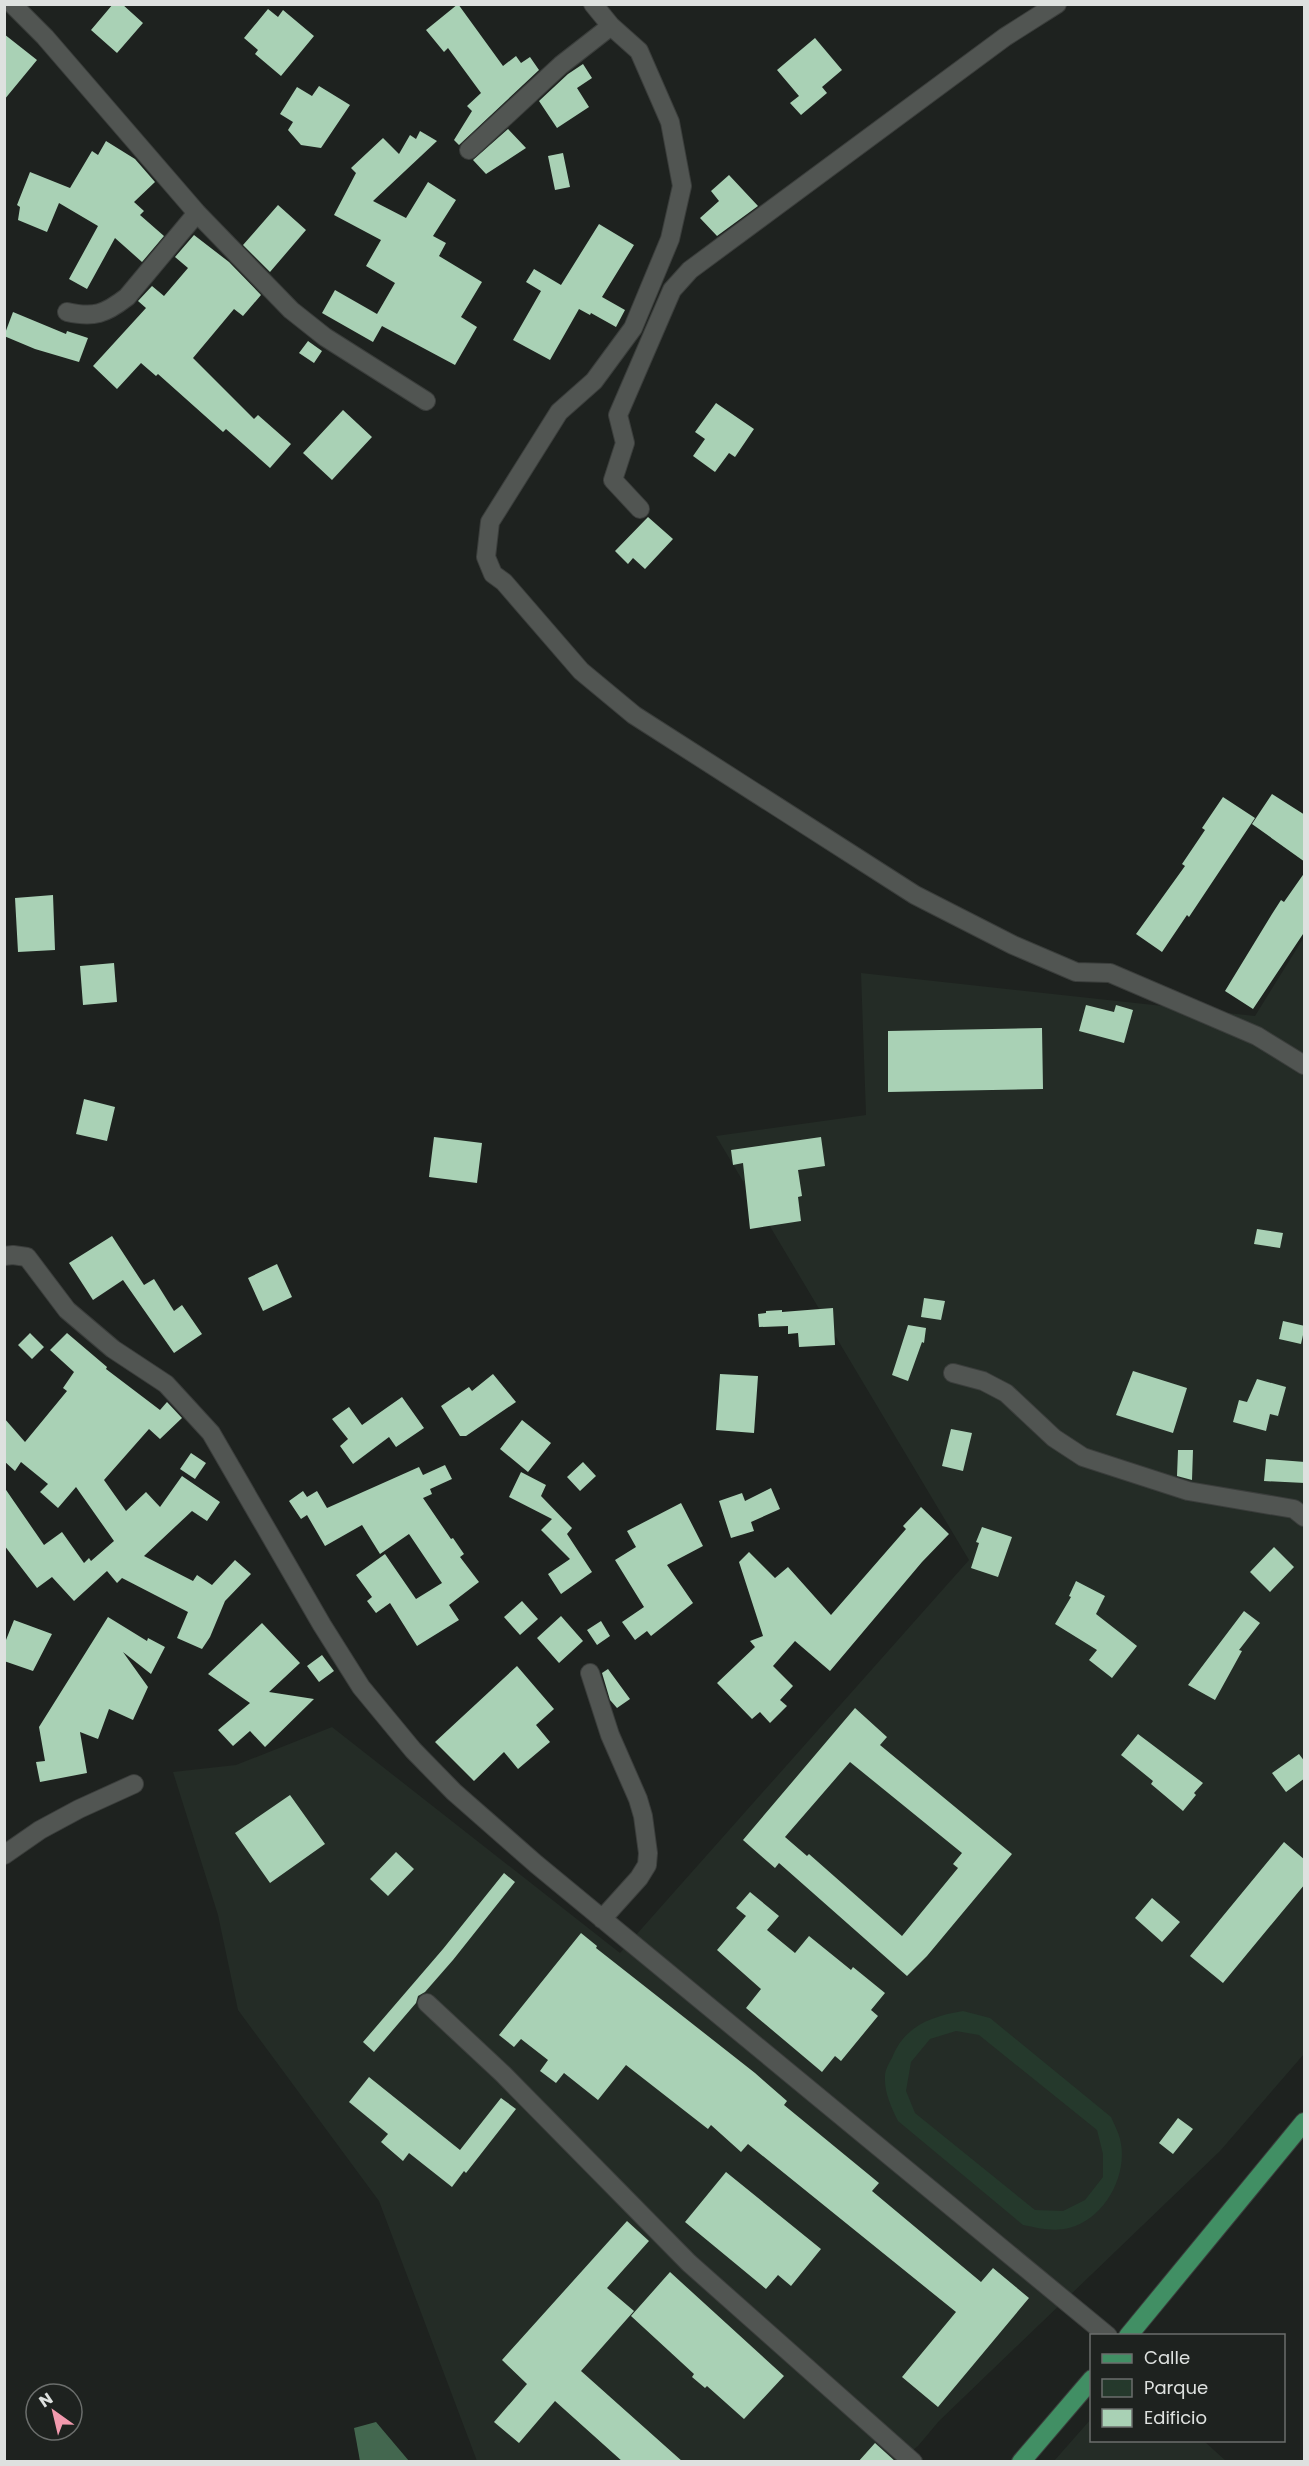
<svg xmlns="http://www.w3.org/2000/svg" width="1309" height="2466" viewBox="0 0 1309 2466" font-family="Poppins,sans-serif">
	<rect width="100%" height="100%" fill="#1e221f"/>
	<path fill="#242c26" d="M1304 937V2054L1220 2151 939 2421 918 2446 899 2461H477L379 2201 238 2010 218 1915 173 1772 236 1765 332 1727 620 1953 969 1560 716 1136 866 1115 861 973 1255 1016Z
		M1091 2419 1092 2440 1204 2441 1226 2461H1054Z"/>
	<path fill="#25392c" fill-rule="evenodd" d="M963 2011 990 2018 1111 2117C1114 2124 1118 2131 1120 2139 1129 2174 1105 2219 1069 2228 1053 2232 1038 2228 1023 2225L898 2121C891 2107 884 2092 885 2076 885 2070 889 2063 892 2058 904 2026 932 2016 963 2011ZM956 2031 979 2035 1097 2130 1103 2154V2177L1085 2200 1063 2211 1035 2210 915 2113 906 2091 911 2062 930 2039Z"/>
	<path fill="#43674f" d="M376 2422 409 2461H360L354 2428Z"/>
	<path fill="#a9d1b5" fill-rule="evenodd" d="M113 4H122L143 23 117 53 91 30Z
		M458 4 503 66 516 56 521 63 530 57 539 70 459 145 454 140 472 111 467 106 481 93 448 48 444 52 426 30Z
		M268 9 278 17 283 10 314 36 281 76 255 54 258 50 244 38Z
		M4 34 37 60 4 100Z
		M815 38 842 70 822 87 827 93 801 115 790 103 799 96 777 70Z
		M583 64 592 78 577 88 589 107 557 128 539 101 568 74Z
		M319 86 350 105 321 148 301 145 288 130 293 122 280 114 297 87 312 96Z
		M508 129 526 148 486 174 473 160Z
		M420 131 437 141 373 201 406 218 428 182 456 200 433 236 446 243 439 256 482 282 461 317 477 327 455 365 382 326 373 342 322 313 335 290 377 314 395 283 366 266 381 240 334 215 356 173 351 168 383 138 399 154 410 135 416 139Z
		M106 141 135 159 155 182 134 202 144 211 140 215 164 236 142 262 115 238 87 289 69 279 98 226 59 203 47 232 18 220 20 207 17 205 30 172 70 188 92 151 98 155Z
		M563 153 570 187 555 190 548 156Z
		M729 175 758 206 717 236 700 218 719 201 711 191Z
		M278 205 306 230 270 272 243 245Z
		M599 224 634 245 602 297 625 310 616 327 591 313 590 315 579 309 550 360 513 340 541 291 526 282 534 269 561 285Z
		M194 235 229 262 261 295 243 316 234 309 193 358 254 419 258 415 291 444 270 468 226 429 223 432 158 374 156 376 141 363 117 389 93 366 146 308 138 301 152 286 164 296 188 268 175 257Z
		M13 312 66 334 67 331 88 338 79 362 35 349 4 336Z
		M308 341 322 351 314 363 299 353Z
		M716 403 754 429 735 457 729 453 715 472 693 456 705 439 695 432Z
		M343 410 372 437 332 480 303 453Z
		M648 517 673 539 645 569 633 558 628 564 615 551Z
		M1272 794 1305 815V862L1252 824Z
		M1223 797 1255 818 1189 917 1187 915 1162 952 1136 934 1185 866 1182 864 1205 830 1202 828Z
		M1305 872V931L1253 1009 1225 991 1272 914 1281 900 1284 902Z
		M53 895 55 950 18 952 15 898Z
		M114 963 117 1002 83 1005 80 966Z
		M1086 1005 1114 1012 1116 1005 1133 1010 1124 1043 1079 1031Z
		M1042 1028 1043 1089 888 1092V1031Z
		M84 1099 115 1107 107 1141 76 1134Z
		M434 1137 482 1143 477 1183 429 1177Z
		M821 1137 825 1166 798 1170 802 1196 798 1197 801 1221 750 1229 743 1163 733 1165 731 1150Z
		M1257 1229 1283 1233 1280 1248 1254 1244Z
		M112 1236 144 1285 154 1279 174 1311 182 1305 202 1334 174 1353 123 1280 93 1300 69 1263Z
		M277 1264 292 1297 263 1311 248 1278Z
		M924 1298 945 1301 941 1320 921 1317Z
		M833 1308 835 1345 799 1347 798 1333 788 1334V1326L759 1327 758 1314 766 1313V1311L782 1310V1312Z
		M1283 1321 1305 1326 1301 1344 1279 1339Z
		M908 1325 926 1328 924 1343 922 1342 908 1381 892 1375Z
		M30 1333 44 1347 32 1359 18 1345Z
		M67 1333 107 1367 106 1369 160 1410 167 1402 182 1418 160 1439 149 1429 104 1480 126 1511 146 1492 160 1507 182 1476 220 1502 207 1521 192 1511 144 1556 193 1581 197 1575 212 1585 235 1560 251 1574 225 1601 210 1637 202 1649 177 1638 188 1612 122 1578 117 1583 107 1571 74 1601 52 1577 37 1588 4 1545V1487L44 1545 62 1532 84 1563 89 1558 91 1561 114 1541 76 1487 58 1508 40 1492 48 1484 21 1462 15 1471 4 1461V1418L25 1442 67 1391 63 1388 74 1372 50 1350Z
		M1133 1371 1187 1388 1173 1433 1116 1415Z
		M493 1374 516 1402 466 1436H460L441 1406 469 1387 472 1391Z
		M720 1374 758 1376 754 1433 716 1430Z
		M1257 1379 1286 1387 1278 1416 1270 1414 1266 1431 1233 1422 1239 1400 1247 1402Z
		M402 1397 424 1428 396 1447 389 1437 353 1464 340 1446 348 1439 332 1419 349 1407 362 1425Z
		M522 1420 551 1443 528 1472 500 1449Z
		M951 1429 972 1433 963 1471 942 1466Z
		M1178 1450H1193L1192 1480 1177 1476Z
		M191 1453 206 1463 195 1479 180 1469Z
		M1266 1459 1305 1462V1483L1264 1481Z
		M583 1462 596 1476 580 1491 567 1477Z
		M445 1465 452 1479 430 1489 432 1494 423 1498 451 1539 453 1538 464 1554 460 1557 479 1582 449 1605 459 1620 417 1646 390 1603 376 1613 367 1601 372 1597 356 1575 385 1554 416 1599 442 1583 409 1534 380 1554 362 1525 325 1546 307 1515 301 1519 289 1501 303 1491 307 1497 317 1491 327 1508 419 1467 423 1475Z
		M521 1472 546 1485 541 1496 572 1528 567 1534 592 1572 561 1594 548 1574 570 1559 541 1530 552 1519 509 1497Z
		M771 1488 780 1509 751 1522 754 1531 731 1538 719 1501 742 1493 745 1501Z
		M681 1503 703 1546 667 1565 693 1603 651 1636 647 1631 635 1640 622 1622 644 1607 615 1560 636 1547 627 1531Z
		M921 1507 949 1534 922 1562 830 1671 795 1641 773 1666 793 1686 780 1700 787 1706 770 1723 760 1712 752 1719 717 1683 755 1647 750 1641 763 1636 739 1562 749 1552 775 1578 788 1567 831 1615 906 1529 903 1526Z
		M982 1527 1012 1537 998 1577 971 1568 979 1543 976 1542Z
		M1274 1547 1294 1567 1270 1592 1250 1572Z
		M1076 1581 1105 1596 1096 1614 1137 1646 1112 1678 1089 1660 1097 1650 1055 1624 1071 1597 1069 1596Z
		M522 1601 538 1619 520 1635 504 1617Z
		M1244 1611 1260 1623 1239 1650 1242 1651 1215 1700 1188 1685Z
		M561 1616 583 1641 559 1663 537 1638Z
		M108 1617 147 1641 148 1638 165 1647 151 1674 123 1652 148 1687 133 1720 109 1709 98 1739 80 1732 87 1773 40 1782 36 1762 45 1761 39 1727Z
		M14 1620 52 1634 33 1671 4 1661V1645Z
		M601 1621 610 1636 597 1645 587 1630Z
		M262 1623 300 1663 269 1692 314 1699 265 1747 250 1731 233 1746 218 1730 250 1703 208 1674Z
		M322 1655 334 1671 319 1682 307 1666Z
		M517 1666 554 1709 536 1725 550 1742 518 1769 504 1752 474 1781 435 1742Z
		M608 1669 630 1699 617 1708 610 1700 602 1673Z
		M855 1708 887 1737 880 1745 1012 1854 927 1956 907 1976 779 1863 775 1868 743 1840ZM850 1762 962 1853 953 1864 958 1868 902 1936 809 1854 807 1856 785 1837Z
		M1138 1734 1203 1783 1194 1793 1196 1795 1183 1811 1151 1784 1153 1781 1121 1755Z
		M1299 1754 1305 1762V1778L1286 1792 1272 1773Z
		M290 1795 325 1844 270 1883 235 1833Z
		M1284 1842 1305 1860V1884L1223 1983 1190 1956Z
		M396 1852 414 1869 388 1896 370 1879Z
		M504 1873 515 1882 453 1960 425 1992 418 1996 416 2003 374 2052 363 2042 443 1949Z
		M750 1892 779 1916 767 1930 795 1953 809 1936 851 1970 853 1967 885 1993 871 2010 878 2016 841 2061 835 2056 822 2072 746 2008 761 1989 717 1950 746 1916 736 1908Z
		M1152 1898 1180 1922 1162 1942 1135 1918Z
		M581 1933 597 1946 596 1948 755 2073 787 2101 784 2105 879 2183 872 2191 981 2282 993 2268 1029 2298 938 2407 902 2377 956 2312 748 2144 741 2152 711 2125 708 2129 626 2065 598 2100 564 2073 556 2083 540 2071 548 2060 521 2039 514 2047 499 2035Z
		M369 2077 460 2150 501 2098 516 2109 466 2173 464 2171 452 2187 409 2153 403 2161 381 2142 388 2134 349 2102Z
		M1178 2118 1193 2129 1173 2154 1159 2143Z
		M726 2172 821 2249 791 2286 778 2275 766 2289 685 2222Z
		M627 2221 649 2241 607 2288 634 2311 581 2371 683 2462H623L555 2401 519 2443 494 2422 527 2384 502 2360Z
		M670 2272 784 2376 744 2419 707 2386 705 2388 692 2377 694 2374 631 2316Z
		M875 2443 896 2462H858Z"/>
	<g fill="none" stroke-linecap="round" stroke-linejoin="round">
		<g stroke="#3b3e3c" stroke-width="20">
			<path id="minor" d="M12 4 45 37 197 213 291 310 325 337 426 401
				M593 4 611 26 639 51 670 122 682 186 670 239 633 328 594 381 559 412 490 522 486 557 493 574 504 582 581 671 634 715 915 895 1013 945 1076 972 1110 973 1257 1036 1304 1065
				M469 150 561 65 611 26
				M67 312C94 318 105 314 127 297L197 213
				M640 509 613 480 625 443 618 415 672 290 690 270 1005 37 1057 4
				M4 1256 13 1255 27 1257 67 1310 113 1349 166 1384 211 1433 322 1625 361 1687 413 1750 454 1792 536 1864 1108 2336
				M953 1373 983 1381 1006 1393 1054 1438 1083 1457 1188 1491 1294 1509 1304 1517
				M590 1673 610 1735 638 1799 643 1816 648 1853 647 1865 639 1878 602 1919
				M4 1855 40 1830 79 1809 134 1784
				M427 2003 503 2074 689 2263 913 2462"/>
		</g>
		<g stroke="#3b3e3c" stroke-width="20">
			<path id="major" d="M1128 2336 1304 2122
				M1021 2462 1092 2379"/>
		</g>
		<use href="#minor" stroke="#515552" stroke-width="18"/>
		<use href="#major" stroke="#418f64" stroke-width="18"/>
	</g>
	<rect width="1309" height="2466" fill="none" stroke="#dee1df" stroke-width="12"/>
	<rect x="1090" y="2334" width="195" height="108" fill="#1e221f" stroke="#6b6e6c" stroke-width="1.5"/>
	<rect x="1102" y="2354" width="30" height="9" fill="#418f64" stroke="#6b6e6c" stroke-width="1.5"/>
	<text x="1144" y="2364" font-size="18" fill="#dee1df">Calle</text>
	<rect x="1102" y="2379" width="30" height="18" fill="#25392c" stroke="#6b6e6c" stroke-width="1.5"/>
	<text x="1144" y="2394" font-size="18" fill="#dee1df">Parque</text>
	<rect x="1102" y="2409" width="30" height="18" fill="#a9d1b5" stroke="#6b6e6c" stroke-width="1.5"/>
	<text x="1144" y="2424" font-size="18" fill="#dee1df">Edificio</text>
	<g transform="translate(54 2412) rotate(326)"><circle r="28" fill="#1e221f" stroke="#6b6e6c" stroke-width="1.5"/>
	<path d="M0-4.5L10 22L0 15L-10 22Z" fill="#f29aae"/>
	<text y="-9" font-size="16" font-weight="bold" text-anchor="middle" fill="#dee1df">N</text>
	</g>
</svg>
